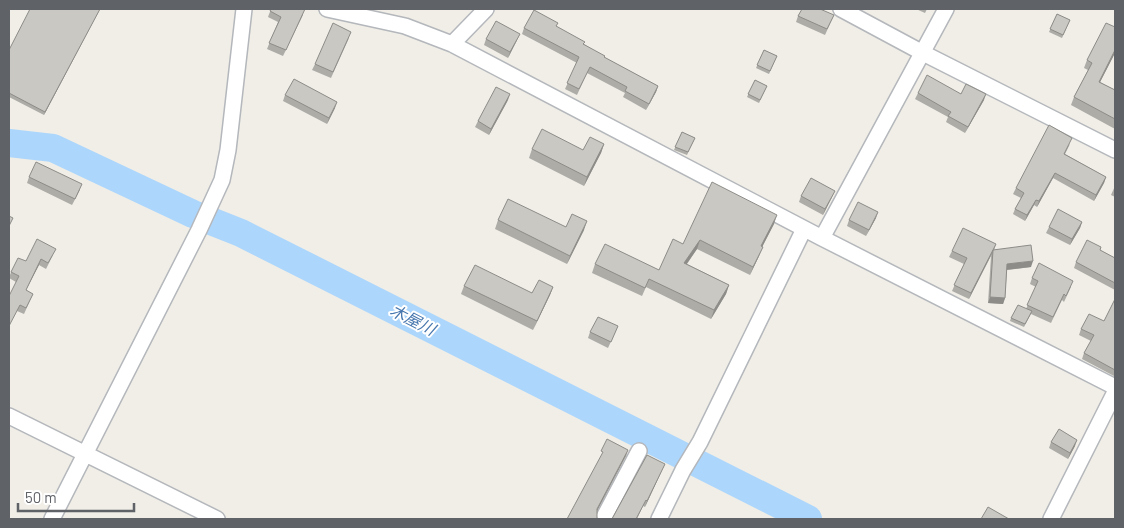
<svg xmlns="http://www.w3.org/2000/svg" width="1124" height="528" viewBox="0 0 1124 528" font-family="Barlow,'Noto Sans JP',sans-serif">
	<rect width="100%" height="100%" fill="#f0eee7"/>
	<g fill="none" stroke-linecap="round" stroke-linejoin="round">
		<path stroke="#acd6fc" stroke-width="28" d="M9 143 53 148 193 214 241 233 808 519"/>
		<g stroke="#b4b7bb" stroke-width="18">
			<path id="minor" d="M327 9 405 26 452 44 822 238 1115 387
				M841 9 923 53 1115 150
				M452 44 486 9
				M822 238 946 9
				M9 416 217 519
				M52 519 199 230 222 180 228 150 244 9
				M603 519 639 451
				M659 519 683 470 700 442 804 229
				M1051 519 1115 392"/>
		</g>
		<use href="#minor" stroke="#fff" stroke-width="15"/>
	</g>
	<path fill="#adaca7" d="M100 9 44 115 9 97V50Z
		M271 9 303 15 283 56 267 49 278 22 268 17Z
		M916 9H927L925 13Z
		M1057 14 1070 20 1062 38 1049 32Z
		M834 15 825 35 796 22 798 16Z
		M558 23 556 26 604 57 658 86 656 92 646 110 623 97 625 93 587 73 577 95 565 89 577 63 522 34 524 28Z
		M1115 27V53L1100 82 1115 90V129L1071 105 1074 97 1088 70 1084 68 1087 60Z
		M349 38 331 78 312 70 315 64Z
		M486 39 517 40 508 58 484 45Z
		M764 50 777 56 769 74 756 68Z
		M755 80 767 86 759 103 747 97Z
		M918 93 961 94 984 100 965 133 946 122 948 117 915 99Z
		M285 95 335 108 327 124 283 101Z
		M508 100 489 135 475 127 478 121Z
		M682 132 695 138 687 155 674 150Z
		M604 144 601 153 584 186 529 158 532 149 583 150Z
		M1070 144 1065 154 1106 177 1104 183 1094 201 1053 178 1037 207 1034 205 1025 221 1013 214 1015 209 1021 198 1013 194 1016 188Z
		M29 177 80 190 72 205 27 183Z
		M1115 186V197L1111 195Z
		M801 196 832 197 823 215 799 202Z
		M876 218 866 236 847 226 849 220Z
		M498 220 566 227 584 230 567 264 495 229Z
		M1082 222 1080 228 1070 245 1046 233 1049 227Z
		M774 224 762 247 759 256 750 275 697 249 687 264 729 285 726 294 711 319 646 287 642 296 592 273 595 264 659 270 683 244Z
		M993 250 1031 267 1007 270 1005 298 1003 304 988 303 991 256 993 250 969 299 952 291 964 264 949 257 952 251Z
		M1100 250 1115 258V290L1074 268 1076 262Z
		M53 255 46 269 39 265 26 290 33 294 24 314 17 311 16 282 9 278 11 272 26 261Z
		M1032 278 1071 287 1064 302 1062 300 1051 323 1031 314 1024 327 1010 321 1011 318 1026 309 1036 287 1030 284Z
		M464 286 532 293 553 287 550 295 533 330 461 294Z
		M1115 299V374L1114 376 1082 359 1084 353 1091 341 1079 335 1081 329 1104 321Z
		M618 326 608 348 588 338 590 332Z
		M1051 442 1075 446 1068 459 1049 448Z
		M665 464 645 507 643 506 637 519H612Z"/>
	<path fill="#8d8c88" d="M100 9 44 115 45 112Z
		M520 34 508 58 510 52Z
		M1115 50V53L1096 90 1099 82Z
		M658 86 656 92 646 110Z
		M510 94 508 100 489 135 491 129Z
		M986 94 984 100 965 133 968 127Z
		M337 102 335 108 327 124 329 118Z
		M604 144 601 153 584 186 587 177Z
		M1055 173 1053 178 1037 207 1039 201Z
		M1106 177 1104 183 1094 201 1096 195Z
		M835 191 823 215 825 209Z
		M1036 200 1034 205 1025 221 1027 215Z
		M878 212 876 218 866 236Z
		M777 215 774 224 758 255 761 246Z
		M587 221 584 230 567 264 570 256Z
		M1082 222 1080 228 1070 245 1072 239Z
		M700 240 697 249 681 272 684 263Z
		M996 244 994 250 969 299 971 293Z
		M763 247 759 256 750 275 753 267Z
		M41 259 39 265 23 296 26 290Z
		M1033 261 1031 267 1005 270 1007 264Z
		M729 285 726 294 711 319 714 310Z
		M553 287 550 295 533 330 537 321Z
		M990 297 1005 298 1003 304 988 303Z
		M1077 440 1075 446 1068 459 1070 453Z
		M628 450 626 456 595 515 597 509Z
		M665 464 662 470 645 507 647 501Z"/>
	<path fill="#c9c8c2" stroke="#8d8c88" d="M30 9H100L45 112 9 93V50Z
		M271 9H305L286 50 269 43 281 17 270 11Z
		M802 9H820L834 15 827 29 798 16Z
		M534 10 558 23 556 26 585 42 583 44 605 56 604 57 658 86 649 104 625 91 627 87 590 67 579 89 567 83 579 57 524 28Z
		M1057 14 1070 20 1063 35 1050 29Z
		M496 21 520 34 510 52 486 39Z
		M333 23 351 32 333 72 315 64Z
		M1106 23 1115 27V50L1099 82 1115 90V119L1074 97 1092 63 1087 60Z
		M764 50 777 56 770 71 757 65Z
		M927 75 961 94 966 84 986 94 968 127 948 116 951 112 918 93Z
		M294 79 337 102 329 118 285 95Z
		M755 80 767 86 760 100 748 94Z
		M496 87 510 94 491 129 478 121Z
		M1049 125 1072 138 1064 154 1106 177 1096 195 1055 173 1039 201 1036 200 1027 215 1015 209 1024 193 1016 188Z
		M542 129 583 150 590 137 604 144 587 177 532 149Z
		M682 132 695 138 688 152 675 147Z
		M36 162 82 184 75 199 29 177Z
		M811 178 835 191 825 209 801 196Z
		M712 182 777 215 761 246 763 247 753 267 700 240 684 263 729 285 714 310 649 279 645 288 595 264 605 244 659 270 673 239 683 244Z
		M508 199 566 227 572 214 587 221 570 256 498 220Z
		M858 202 878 212 869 230 849 220Z
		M1058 209 1082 222 1072 239 1049 227Z
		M9 216 13 218 9 226Z
		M963 228 996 244 971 293 954 285 967 258 952 251Z
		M37 239 56 249 48 263 41 259 26 290 33 294 26 308 20 305 9 326V296L19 276 11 272 18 258 26 261Z
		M1087 240 1101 247 1100 250 1115 258V283L1076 262Z
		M1031 245 1033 261 1007 264 1005 298 990 297 993 250Z
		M1039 263 1073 281 1066 296 1064 294 1053 317 1027 305 1038 281 1032 278Z
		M475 265 532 293 539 280 553 287 537 321 464 286Z
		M1115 299V370L1084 353 1094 335 1081 329 1089 314 1104 321Z
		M1018 305 1032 311 1025 324 1011 318Z
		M598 317 618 326 611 342 590 332Z
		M1059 429 1077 440 1070 453 1051 442Z
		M607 439 628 450 597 509V518L599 519H567L603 452 601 451Z
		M647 455 665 464 647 501 646 500 636 519H612L613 517Z
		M988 507 1009 519H981Z"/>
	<g text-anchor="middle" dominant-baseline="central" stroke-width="4" stroke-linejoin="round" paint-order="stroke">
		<g font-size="16" font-style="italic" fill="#4777ae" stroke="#fff">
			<text transform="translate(413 319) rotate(27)">木屋川</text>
		</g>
	</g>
	<rect width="1124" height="528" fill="none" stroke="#5f6267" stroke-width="20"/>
	<path d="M18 503v8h116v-8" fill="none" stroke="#5f6267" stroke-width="2.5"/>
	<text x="25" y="503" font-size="15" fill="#5f6267" stroke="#ffffff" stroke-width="4" paint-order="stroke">50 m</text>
</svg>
